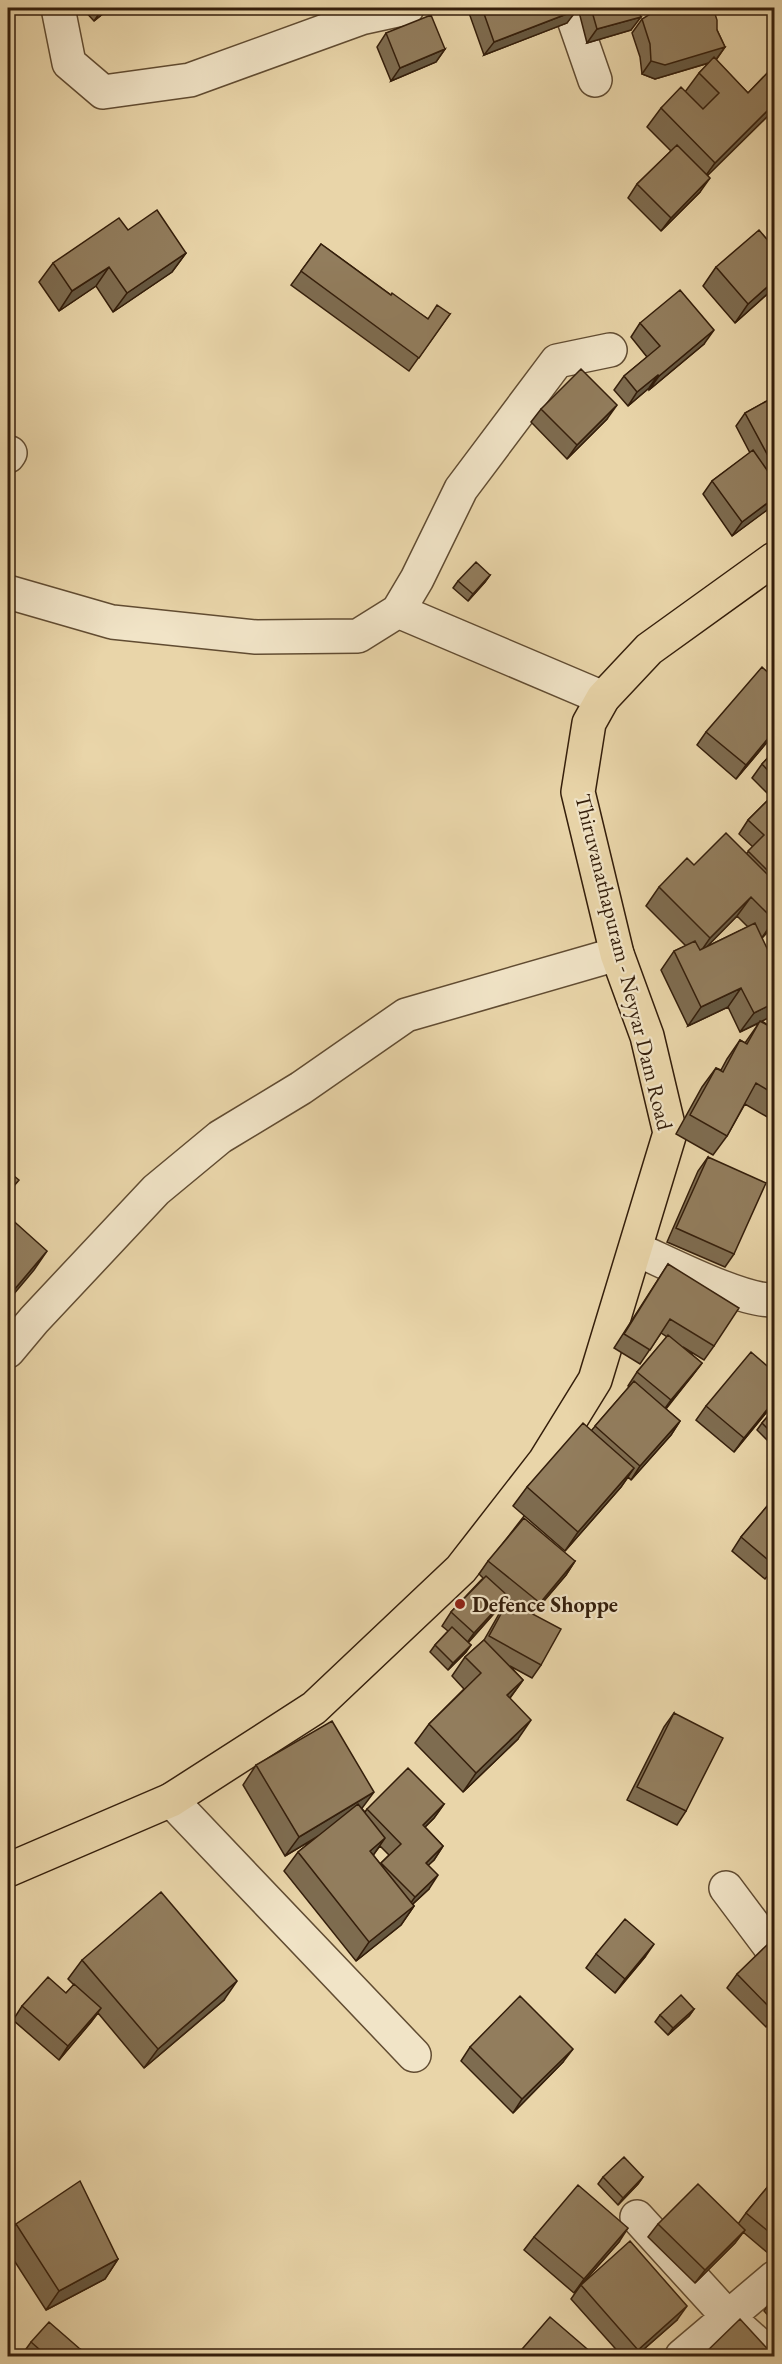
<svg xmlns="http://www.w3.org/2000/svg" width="782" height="2364" viewBox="0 0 782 2364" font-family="'EB Garamond',serif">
	<rect width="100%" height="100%" fill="#e9d5a9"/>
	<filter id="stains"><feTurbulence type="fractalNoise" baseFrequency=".00333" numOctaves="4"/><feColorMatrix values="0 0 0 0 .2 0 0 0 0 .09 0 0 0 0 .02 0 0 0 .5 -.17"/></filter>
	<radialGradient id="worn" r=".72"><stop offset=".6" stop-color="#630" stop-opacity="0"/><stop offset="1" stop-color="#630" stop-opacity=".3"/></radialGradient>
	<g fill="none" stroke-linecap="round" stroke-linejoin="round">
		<g stroke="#614c32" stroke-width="36">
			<path id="minor" d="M58 8 69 63 103 92 190 80 361 18 407 8
				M570 8 595 80
				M8 456 10 453
				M8 592 112 622 256 637 358 636 398 611 417 579 461 489 557 361 610 350
				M398 611 603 698
				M636 1249C668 1263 743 1302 774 1300
				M8 1351 34 1320 156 1190 220 1137 301 1088 406 1015 617 954
				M171 1800 414 2055
				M726 1888 774 1952
				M637 2217 729 2318 771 2356
				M682 2356 774 2278"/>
		</g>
		<g stroke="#341e0b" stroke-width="36">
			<path id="major" d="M8 1870 171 1800 314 1708 461 1569 545 1461 595 1380 670 1133 647 1036 617 954 578 792 589 723 603 698 649 649 774 559"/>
		</g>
		<use href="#minor" stroke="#f1e4c7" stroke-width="33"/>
		<use href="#major" stroke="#e9d5a9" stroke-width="33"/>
	</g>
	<path fill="#7e6c50" stroke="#341e0b" stroke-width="1.5" fill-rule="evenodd" d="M82 8H110L94 21Z
		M473 8H576L567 23 484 55 469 13Z
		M578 8H638L631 30 587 43Z
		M642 19 717 30 725 47 716 60 748 93 774 66 707 176 700 192 661 231 628 198 637 184 671 151 647 127 661 108 685 92 699 73 709 63 655 79 642 74 640 57 632 33Z
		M386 33 445 49 436 62 391 81 377 47Z
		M128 230 186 253 172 272 113 312 96 286 59 311 39 282 53 263Z
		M321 244 391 295 428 319 450 314 409 371 291 285Z
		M716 267 774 288 735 323 703 286Z
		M640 323 704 344 649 390V388L628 406 614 390 624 376 647 357 631 337Z
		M774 397V504L732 536 703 494 712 481 750 453 736 426 745 413Z
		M541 409 607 419 567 459 531 422Z
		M490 575 485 582 468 601 453 588 458 581Z
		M706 732 774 734 736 779 697 745Z
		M774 751V925L762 938 774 1015 762 1021 774 1029V1121L745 1104 727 1136 713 1155 676 1134 702 1087 716 1068 721 1070 727 1059 740 1040 745 1043 759 1023 740 1032 728 1007 688 1026 661 970 674 951 686 946 646 906 659 887 694 865 747 853 753 847 739 834 748 820 771 797 752 778 762 764ZM737 916 748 927 706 947Z
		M708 1157 734 1254 725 1267 667 1242 698 1171Z
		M668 1264 714 1346 704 1360 683 1347 702 1363 692 1376 666 1409 680 1421 671 1435 631 1480 628 1477 621 1487 565 1551 513 1506 527 1487 591 1431 629 1387 628 1386 637 1372 667 1337 661 1333 640 1364 614 1348Z
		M774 1403 734 1452 696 1420 706 1406Z
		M774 1409V1447L757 1430 762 1423Z
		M774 1498V1568L765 1579 732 1551 741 1537Z
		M488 1561H575L566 1575 533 1614 541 1665 532 1678 510 1666 523 1680 510 1698 518 1739 463 1792 415 1743 429 1724 464 1689 452 1676 465 1657 484 1640 499 1614 508 1601 516 1605 507 1597 498 1609 468 1643 471 1645 466 1652 448 1670 430 1652 435 1645 448 1631 442 1626 451 1612 483 1578 479 1574Z
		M674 1713 686 1811 677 1825 627 1800 664 1727Z
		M256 1765 362 1809 365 1812 367 1809 444 1804 434 1818 425 1827 443 1846 434 1860 428 1865 429 1889 413 1904 414 1906 401 1925 356 1961 284 1871 298 1852 315 1838 285 1856 243 1785ZM380 1846 389 1855 380 1864 373 1855Z
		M774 1949V2019L766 2027 727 1988 737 1974Z
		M596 1954 645 1957 615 1993 586 1968Z
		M82 1960 224 2000 144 2068 98 2013 91 2022 59 2060 13 2020 22 2006 66 1993 74 1985 68 1979Z
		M694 2009 689 2016 668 2035 655 2022 660 2015Z
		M470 2047 563 2062 513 2113 461 2061Z
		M603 2177H643L638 2184 618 2205 598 2184Z
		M774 2179V2247L769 2254 743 2232 735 2243 695 2283 648 2237 658 2224H738L746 2213Z
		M16 2224 118 2259 105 2279 46 2310 8 2251V2236Z
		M534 2237 619 2242 582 2284 677 2320 636 2356H622L571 2299 580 2286 574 2293 524 2250Z
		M774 2296V2322L764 2311Z
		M31 2342 80 2349 74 2356H34L26 2349Z"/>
	<path fill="#665841" stroke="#341e0b" stroke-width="1.5" d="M103 8H110L94 21Z
		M249 8H269L247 10Z
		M577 10 567 23 484 55 494 42Z
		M641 17 631 30 587 43 597 29Z
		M725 47 715 61 655 79 642 74 651 61Z
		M445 49 436 62 391 81 400 68Z
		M774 104V110L701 182 715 163Z
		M710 178 700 192 661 231 671 218Z
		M186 253 172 272 113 312 127 293Z
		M109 267 96 286 59 311 72 291Z
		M774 281V288L735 323 748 304Z
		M714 330 704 344 649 390 659 376Z
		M658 375 649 388 628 406 637 392Z
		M617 405 607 419 567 459 577 445Z
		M774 498V505L732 536 742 522Z
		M490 575 485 582 468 601 473 594Z
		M774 731V734L736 779 746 765Z
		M751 897 737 916 697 957 710 938Z
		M774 920V925L761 939Z
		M741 988 728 1007 688 1026 701 1007Z
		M774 1003V1015L740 1032 754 1013Z
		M47 1251 34 1270 8 1301V1297Z
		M702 1363 692 1376 661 1414 671 1400Z
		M774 1401V1403L734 1452 744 1438Z
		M680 1421 671 1435 631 1480 640 1466Z
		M634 1468 621 1487 565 1551 578 1532Z
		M575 1561 566 1575 530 1617 540 1603Z
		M508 1596 498 1609 464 1647 474 1633Z
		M471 1645 466 1652 448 1670 453 1663Z
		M523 1680 509 1699 507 1695Z
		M531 1720 518 1739 463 1792 476 1773Z
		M374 1792 360 1811 285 1856 299 1837Z
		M444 1804 434 1818 413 1839 423 1825Z
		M385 1838 372 1857 370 1851Z
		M443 1846 434 1860 417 1876 426 1863Z
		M438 1875 429 1889 405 1911 415 1897Z
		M414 1906 401 1925 356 1961 369 1942Z
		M654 1944 645 1957 615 1993 625 1979Z
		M237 1981 224 2000 144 2068 158 2049Z
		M101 2008 91 2022 59 2060 68 2046Z
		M694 2009 689 2016 668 2035 673 2028Z
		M774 2015V2019L766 2027Z
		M573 2049 563 2062 513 2113 522 2099Z
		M643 2177 638 2184 618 2205 623 2198Z
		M628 2228 619 2242 574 2293 584 2279Z
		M745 2230 735 2243 695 2283 705 2270Z
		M118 2259 105 2279 46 2310 59 2291Z
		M687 2306 677 2320 636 2356H633L638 2350Z"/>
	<path fill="#927d5d" stroke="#341e0b" stroke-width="1.5" d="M482 8H576L577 10 494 42Z
		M591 8H638L641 17 597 29Z
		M668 8H713L717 20V30L725 47 665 65 651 61 650 44 642 19 655 11Z
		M431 15 445 49 400 68 386 33Z
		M714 57 748 93 774 66V104L715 163 661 108 681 87 703 109 719 93 699 73Z
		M677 145 710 178 671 218 637 184Z
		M157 210 186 253 127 293 109 267 72 291 53 263 119 218 128 230Z
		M759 230 771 244 774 241V281L748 304 716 267Z
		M321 244 391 295 392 293 428 319 437 305 450 314 419 358 301 271Z
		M680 290 714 330 659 376 658 375 637 392 624 376 660 346 640 323Z
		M581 369 617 405 577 445 541 409Z
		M774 397V467L745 413Z
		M753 450 774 480V498L742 522 712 481Z
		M476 562 490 575 473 594 458 581Z
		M762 667 774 678V731L746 765 706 732Z
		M774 751V777L762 764Z
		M774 794V877L748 851 764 835 748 820Z
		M726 833 774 881V920L751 897 710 938 659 887 687 858 694 865Z
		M755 923 774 963V1003L754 1013 741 988 701 1007 674 951 695 941 700 950Z
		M760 1021 774 1029V1094L756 1083 727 1136 690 1115 716 1068 723 1072 740 1040 747 1044Z
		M708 1157 766 1183 734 1254 676 1228Z
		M8 1171 19 1180 8 1193Z
		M8 1216 47 1251 8 1297Z
		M668 1264 739 1308 714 1346 670 1319 650 1350 624 1334Z
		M668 1335 702 1363 671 1400 637 1372Z
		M751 1352 774 1372V1401L744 1438 706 1406Z
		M634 1381 680 1421 640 1466 595 1426Z
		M774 1409V1435L762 1423Z
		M583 1423 634 1468 578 1532 527 1487Z
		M774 1498V1565L741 1537Z
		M524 1518 575 1561 540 1603 488 1561Z
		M486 1576 508 1596 474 1633 451 1612Z
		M508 1601 561 1629 541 1665 489 1636Z
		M452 1627 471 1645 453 1663 435 1645Z
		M484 1640 523 1680 507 1695 531 1720 476 1773 429 1724 481 1673 465 1657Z
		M674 1713 723 1738 686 1811 637 1787Z
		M332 1721 374 1792 299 1837 256 1765Z
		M408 1768 444 1804 423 1825 443 1846 426 1863 438 1875 415 1897 381 1863 401 1844 367 1809Z
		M358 1804 385 1838 370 1851 414 1906 369 1942 298 1852Z
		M161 1892 237 1981 158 2049 82 1960Z
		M625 1919 654 1944 625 1979 596 1954Z
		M769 1943 774 1949V2012L737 1974Z
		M48 1977 66 1993 74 1984 101 2008 68 2046 22 2006Z
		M681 1995 694 2009 673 2028 660 2015Z
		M520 1996 573 2049 522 2099 470 2047Z
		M624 2157 643 2177 623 2198 603 2177Z
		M774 2179V2236L746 2213Z
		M80 2181 118 2259 59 2291 16 2224Z
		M698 2184 745 2230 705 2270 658 2224Z
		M578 2185 628 2228 584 2279 534 2237Z
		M630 2241 687 2306 638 2350 581 2285Z
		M550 2317 593 2354 591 2356H516Z
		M740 2319 774 2356H702Z
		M49 2322 80 2349 73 2356H47L31 2342Z"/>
	<circle fill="#8f2418" stroke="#f1e4c7" stroke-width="2" cx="460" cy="1604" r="6"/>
	<g text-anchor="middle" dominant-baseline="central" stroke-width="4.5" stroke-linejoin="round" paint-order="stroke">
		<g font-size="22" fill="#341e0b" stroke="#f1e4c7">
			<text transform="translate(624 962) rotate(76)">Thiruvanathapuram - Neyyar Dam Road</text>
		</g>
		<g font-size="22" font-weight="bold" fill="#341e0b" stroke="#f1e4c7" text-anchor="start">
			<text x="472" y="1604">Defence Shoppe</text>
		</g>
	</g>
	<rect width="782" height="2364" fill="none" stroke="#e9d5a9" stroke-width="30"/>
	<rect x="9" y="9" width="764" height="2346" fill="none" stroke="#341e0b" stroke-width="3"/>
	<rect x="15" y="15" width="752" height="2334" fill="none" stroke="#341e0b" stroke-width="1.5"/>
	<rect width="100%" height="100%" filter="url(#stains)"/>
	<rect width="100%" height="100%" fill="url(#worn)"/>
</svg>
